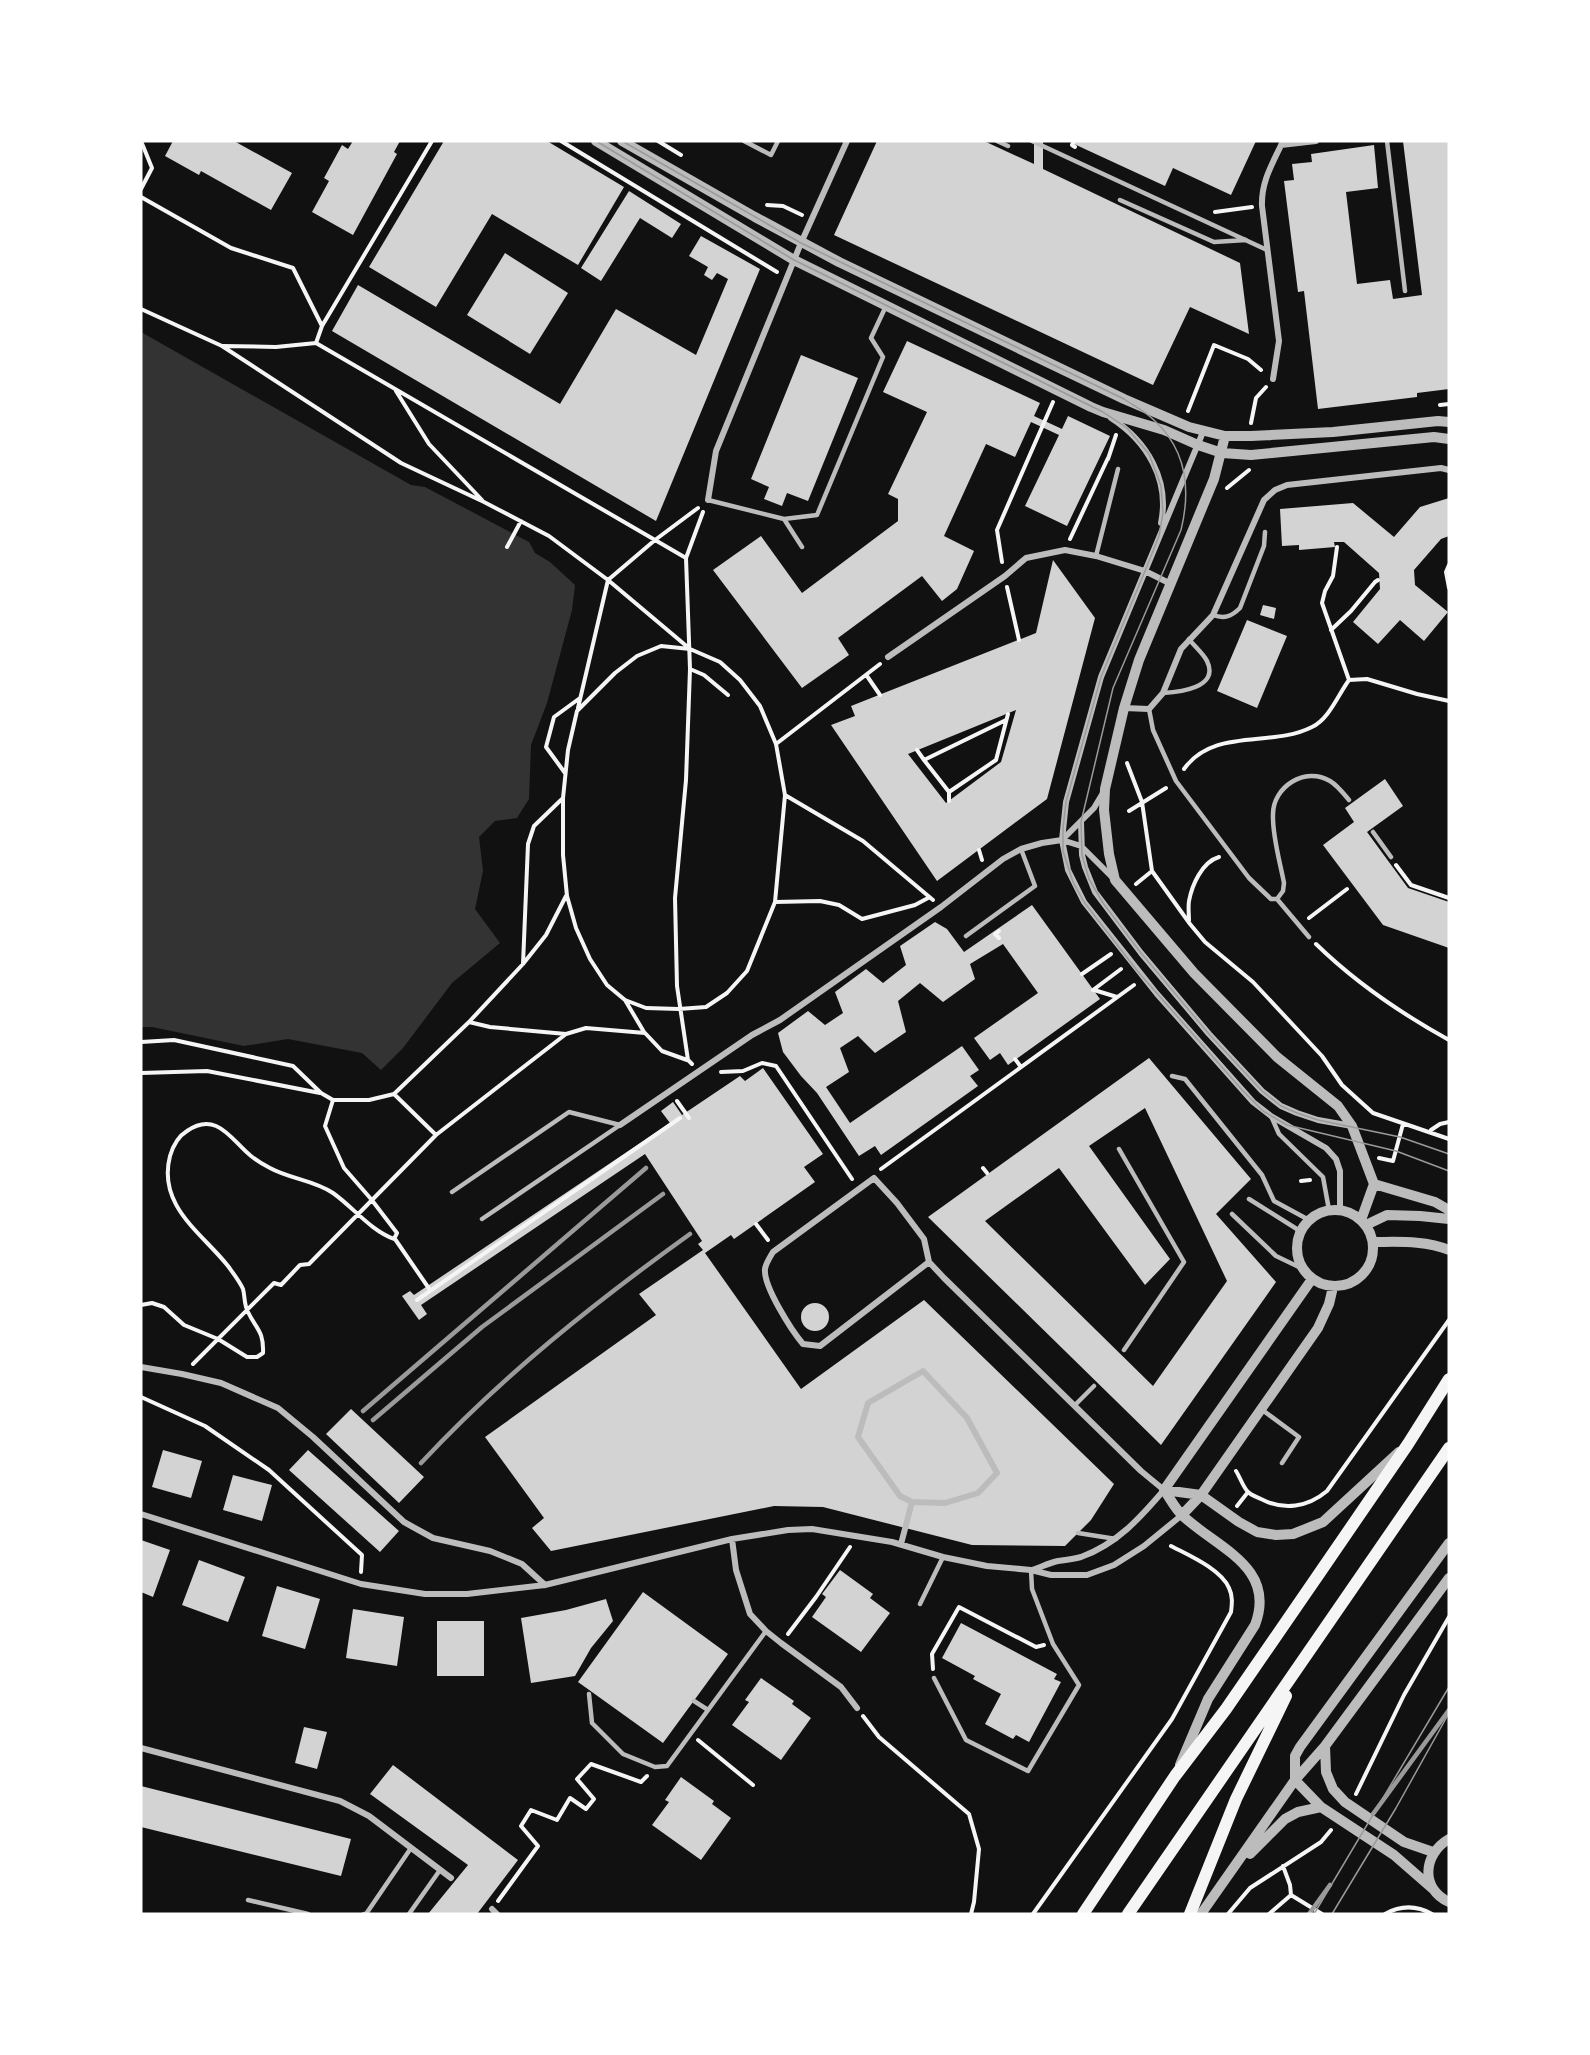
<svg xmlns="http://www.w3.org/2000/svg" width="1590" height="2055" viewBox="0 0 1590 2055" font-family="'Noto Sans',sans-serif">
	<rect width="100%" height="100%" fill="#111"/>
	<path fill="#333" d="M141 332 411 485 425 487 529 542 535 553 550 562 575 585 572 610 547 703 531 745 529 799 517 818 495 821 479 837 483 871 475 909 500 943 452 983 403 1048 381 1070 362 1053 288 1039 244 1046 152 1027H141Z"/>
	<path fill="#d3d3d3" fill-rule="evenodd" d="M173 141H234L292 173 271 210 201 171 199 175 165 156Z
		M353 141H400L394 152 397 154 353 235 312 212 329 181 324 178 342 145 348 149Z
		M444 141H547L624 187 578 265 492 214 436 307 369 267Z
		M877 141H984L1034 164V141H1043V169L1240 263 1249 334 1190 307 1153 385 834 235Z
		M1076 141H1256L1231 195 1173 168 1165 186 1074 144Z
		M1403 141H1449V389L1417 393V397L1318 409 1304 291 1298 292 1284 181 1294 180 1292 164 1312 162 1311 154 1374 145 1378 188 1346 192 1357 284 1390 280 1393 299 1422 295Z
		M629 191 681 224 672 238 640 218 601 281 581 268Z
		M701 236 760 269 656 521 332 331 358 285 560 404 616 309 696 355 728 279 717 273 712 280 704 275 708 267 689 256Z
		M505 253 568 293 530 354 467 315Z
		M907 341 1040 403 1034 416 1062 429 1068 416 1110 436 1067 526 1025 506 1059 435 1031 422 1015 457 986 444 944 536 974 551 957 589 942 601 922 576 838 638 849 655 802 688 713 570 761 536 802 593 898 521V499L888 494 927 412 883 392Z
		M801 355 858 378 808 501 787 493 782 506 764 499 769 487 751 479Z
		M1449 498V536L1441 539 1414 570 1415 585 1448 612 1424 641 1400 620 1378 644 1353 622 1380 589 1379 573 1344 542H1334L1335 547 1299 550V545L1282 546 1280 509 1353 503 1394 537 1420 507Z
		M1053 560 1095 618 1047 799 937 881 831 725 855 716 851 706 1036 633ZM1016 710 1001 762 946 803 908 754Z
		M1263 605 1276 608 1274 619 1260 615Z
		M1247 620 1287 636 1257 708 1217 691Z
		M1385 779 1403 806 1367 832 1408 888 1449 902V948L1383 925 1323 845 1354 822 1345 808Z
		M1032 905 1100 999 1008 1065 1000 1053 990 1060 974 1038 1038 993 1003 944 970 964 975 979 943 1002 920 983 898 1001 906 1032 875 1053 858 1036 840 1048 849 1072 826 1087 850 1123 962 1046 979 1070 970 1076 978 1086 881 1155 875 1146 859 1156 817 1093 801 1076 783 1052 778 1033 808 1011 825 1025 843 1013 835 992 866 969 883 983 906 965 900 946 935 922 947 929 964 952Z
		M1149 1058 1251 1179 1216 1214 1276 1282 1161 1445 928 1217ZM1145 1108 1227 1281 1153 1386 985 1221 1059 1168 1145 1285 1170 1259 1089 1146Z
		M763 1068 823 1154 804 1167 815 1182 734 1239 731 1235 705 1253 801 1389 924 1300 1114 1484 1091 1520 1065 1546 972 1545 823 1507 774 1506 551 1551 532 1528 544 1518 485 1437 656 1315 639 1294 703 1250 698 1244 702 1241 645 1154 421 1305 427 1314 419 1320 402 1296 410 1291 414 1295 670 1123 661 1111 673 1102 682 1115 740 1076 745 1081Z
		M801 1317a14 14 0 1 1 28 0a14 14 0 1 1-28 0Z
		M351 1409 424 1477 399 1503 326 1434Z
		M163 1450 202 1461 191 1498 152 1487Z
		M308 1450 399 1531 380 1552 289 1470Z
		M233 1475 272 1485 262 1521 223 1510Z
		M141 1540 170 1550 153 1597 141 1592Z
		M199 1560 245 1577 228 1622 182 1605Z
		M840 1570 873 1594 870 1598 890 1613 861 1652 812 1617 826 1597 822 1594Z
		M277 1586 320 1599 305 1649 262 1636Z
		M643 1592 728 1654 663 1743 578 1682Z
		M606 1599 613 1621 591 1648 575 1676 531 1683 521 1618 566 1610Z
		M353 1609 404 1617 397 1666 346 1658Z
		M437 1621H484V1676H437Z
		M961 1623 1057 1674 1054 1679 1061 1682 1029 1742 1016 1735 1013 1739 985 1724 1001 1694 973 1679 975 1676 942 1658Z
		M761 1678 794 1701 792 1704 811 1718 781 1760 732 1725 749 1702 745 1700Z
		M304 1727 327 1732 317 1769 295 1763Z
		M393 1765 518 1860 477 1914H428L468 1865 370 1794Z
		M681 1777 714 1801 712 1804 731 1818 701 1860 652 1825 669 1802 665 1800Z
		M141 1786 351 1839 341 1876 141 1827Z"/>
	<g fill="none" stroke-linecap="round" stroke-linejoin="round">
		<path stroke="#f5f5f5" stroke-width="4" d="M561 141 777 272
			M658 141 681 155
			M1074 141 1072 145 1075 147
			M141 189 152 168 141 141
			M141 197 231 248 293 268 322 326 316 343
			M767 205 783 206 802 215
			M1215 212 1252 207
			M141 309 222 346 401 463 484 502 549 536 608 580 690 649 720 662 740 680 760 706 776 744 785 795 775 902 747 971 727 993 706 1007 679 1009 646 1008 625 1000 607 985 590 959 576 928 567 896 563 855V798L568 750 577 711 615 673 637 656 661 646 690 649
			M322 326 432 141
			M223 346 276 347 316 343 686 558 690 669 686 780 675 898 677 986 688 1060 692 1064
			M396 391 429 444 482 500
			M1440 405 1449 404
			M1188 411 1214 345 1248 359 1261 370
			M1251 423 1256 398 1266 387
			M1108 459 1116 435
			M1227 488 1249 470
			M1070 539 1108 458
			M507 547 521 521
			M1337 547 1333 576 1325 591 1322 603 1349 680
			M686 558 703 512
			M1002 562 997 530 1053 402
			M1449 565 1446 572 1449 588
			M1007 587 1019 640
			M1331 630 1351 611 1375 582 1378 580
			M690 669 704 675 728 695
			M867 676 880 695
			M578 708 608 580 655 540 698 508
			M776 744 880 664
			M917 750 924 760
			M1127 763 1142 802 1152 871 1190 924 1205 942 1253 982 1322 1056 1342 1085 1373 1113 1449 1139
			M1184 769C1214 727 1271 748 1312 727 1329 719 1338 695 1349 680L1367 679 1417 694 1449 701
			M565 773 546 747 554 717 580 698
			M949 792 924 760 1006 720
			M785 795 863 841 933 900
			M949 801V792L996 760 1008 714
			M1129 811 1166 788
			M979 850 982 860
			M1396 865 1411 885 1449 898
			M1136 884 1152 871
			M775 902 820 901 839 905 862 919 915 905 928 898
			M1309 918 1347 889
			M1189 921C1189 915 1188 907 1189 901 1192 885 1202 862 1219 857
			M999 931 995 934 999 938
			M1316 944C1355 982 1402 1014 1449 1040
			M523 964 528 844 534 826 562 799
			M1082 974 1111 954
			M1093 990 1121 969
			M1094 990 1117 997
			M625 1000 644 1032
			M469 1022 490 1027 566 1034 586 1028 645 1033 662 1051 687 1060
			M141 1042 174 1040 293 1066 321 1093 333 1100H369L394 1094 469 1022 523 964 546 935 566 896
			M1015 1059 1021 1067
			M721 1072 743 1071 762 1063 776 1066 852 1179
			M141 1073 207 1071 320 1093
			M394 1094 436 1135
			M677 1101 689 1118
			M1431 1130 1440 1124 1449 1122
			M1379 1158 1393 1161 1403 1124
			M983 1168 987 1173
			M881 1169 1134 985
			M1301 1181 1310 1180
			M756 1224 768 1240
			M395 1239 430 1290
			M417 1300 680 1118
			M141 1305 152 1303 164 1307 184 1325 218 1339 247 1357H257L263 1353C264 1331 256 1329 248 1312 244 1305 245 1296 243 1289 240 1282 233 1273 228 1266 202 1233 157 1206 170 1156 173 1146 177 1137 187 1131 217 1110 232 1141 251 1156 256 1160 264 1165 270 1168 290 1179 314 1180 333 1193 354 1208 370 1230 394 1239L397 1233 371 1199 344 1168 325 1126 333 1100
			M193 1364 274 1283 281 1285 300 1265 309 1264 436 1135 566 1034
			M141 1397 205 1426 269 1470 362 1555 361 1572
			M1236 1471C1240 1477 1243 1487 1248 1492 1251 1495 1257 1497 1261 1499 1284 1511 1308 1507 1327 1491L1449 1320
			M1237 1506 1248 1492
			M788 1634 816 1597 850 1547
			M933 1669 932 1654 959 1607 1036 1647 1044 1645
			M863 1716 879 1737 969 1814 979 1849 974 1902 971 1914
			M698 1740 753 1785
			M1356 1794 1404 1695 1449 1617
			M1283 1866 1290 1885 1291 1895
			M498 1901 538 1846 521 1826 531 1810 557 1820 570 1798 586 1809 594 1799 577 1779 591 1764 641 1782 647 1776
			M1033 1914 1172 1719 1231 1612C1232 1604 1233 1596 1229 1588 1221 1569 1188 1555 1171 1546
			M1228 1914 1250 1888 1321 1842 1331 1830
			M1269 1914 1291 1895 1322 1914
			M1385 1914C1401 1905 1416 1905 1432 1914"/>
		<path stroke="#bcbcbc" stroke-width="4.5" d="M744 141 771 155 778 141
			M997 141 1008 146
			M1032 141 1267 250
			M1387 141 1405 291
			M1120 200 1214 242 1246 240
			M708 500 784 519 817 515 883 357 871 338 886 306
			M784 519 802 547
			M1096 556 1118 469
			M1213 615C1224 619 1231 617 1240 608L1264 546 1265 532
			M1163 693C1179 692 1220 688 1207 661 1203 653 1194 646 1189 639
			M1149 709 1153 730 1176 781 1249 878 1271 899H1277L1283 891 1284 883C1280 862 1272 835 1273 814 1273 787 1305 766 1330 781 1337 785 1344 794 1349 800
			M1373 832 1391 857
			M1277 899 1309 937
			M966 936 1035 886 1021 849
			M1172 1076 1185 1079 1262 1175 1274 1201 1309 1220
			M1271 1116 1279 1134 1323 1177 1329 1210
			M1119 1149 1184 1262 1124 1350
			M452 1192 569 1112 620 1125
			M1249 1199 1300 1231
			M1232 1214 1276 1256 1301 1268
			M482 1219 620 1125
			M1075 1405 1094 1386
			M1261 1409 1299 1437 1282 1463
			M1078 1533 1116 1539
			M920 1604 943 1557
			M934 1678 966 1740 1028 1771 1079 1685 1053 1644 1032 1589 1031 1570
			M589 1694 592 1723 623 1754 655 1767 667 1766 766 1631
			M694 1701 708 1710
			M248 1900 308 1914
			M364 1914H366L411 1848
			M409 1914 440 1870"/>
		<path stroke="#bcbcbc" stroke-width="6" d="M1281 145 1316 141
			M1273 379 1279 341 1262 206C1261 181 1273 163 1283 141
			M1111 418C1147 441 1170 480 1161 523
			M1203 432 1101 677 1066 802 1062 840 1068 870 1084 902 1157 994 1253 1102 1271 1116 1326 1148 1336 1159 1340 1171V1210
			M708 500 716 451 801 243 847 141
			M888 657 1005 576 1026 558 1065 550 1096 556 1145 571 1171 584
			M1124 708 1149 709 1163 693 1181 649 1213 615 1264 500 1275 490 1287 485 1441 468 1449 470
			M1081 822 1082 855 1085 867 1095 892 1141 953 1209 1034 1262 1091 1281 1106 1297 1113 1318 1120 1352 1126
			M1062 840 1094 808 1103 793
			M620 1125 752 1035 780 1020 941 907 1003 859 1021 849 1042 843 1062 840 1081 846 1112 877
			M929 1262 820 1346 803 1344C792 1331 763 1286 765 1269 766 1263 770 1257 773 1252L874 1178 897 1203 924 1239 929 1262 944 1278 1141 1471 1164 1490C1140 1518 1117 1544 1081 1557 1074 1559 1066 1560 1058 1561 1049 1563 1041 1567 1032 1570
			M141 1367 182 1374 221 1383 278 1408 313 1437 404 1522 433 1538 490 1551 522 1564 545 1585
			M141 1514 361 1584 425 1594H467L545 1585 732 1539 788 1530 812 1529 892 1542 943 1557 987 1566 1031 1570 1051 1575H1087L1114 1565 1144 1546 1182 1515
			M732 1539 736 1570 750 1614 766 1631 781 1643 841 1687 857 1708
			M901 1544 912 1502 900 1496 858 1437 868 1403 923 1371 967 1418 997 1473 978 1493 945 1503 912 1502
			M141 1748 340 1801 369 1816 451 1878
			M492 1909 497 1914"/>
		<path stroke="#bcbcbc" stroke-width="10" d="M596 141 794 260 1091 407 1103 412 1164 430 1198 445 1222 453 1251 455 1434 437 1449 439
			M622 141 755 217 839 262 1124 399 1189 427 1225 436H1251L1333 432 1438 421 1449 422
			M1225 436 1214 479 1139 660 1124 708 1105 789 1104 810 1109 854 1115 880 1194 973 1277 1057 1338 1106 1352 1126 1374 1184 1361 1220
			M1374 1184 1435 1202 1449 1210
			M1297 1248a38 38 0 1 1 76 0a38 38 0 1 1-76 0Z
			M1366 1225 1387 1215 1420 1216 1449 1219
			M1373 1242C1398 1242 1425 1240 1449 1250
			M1164 1490C1170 1498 1175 1509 1183 1516 1217 1548 1277 1567 1255 1625L1208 1699 1180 1765
			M1164 1490 1201 1495 1239 1522 1257 1532 1276 1535 1293 1534 1323 1522 1399 1452
			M1164 1490 1312 1279
			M1182 1515 1201 1495 1318 1328 1329 1304 1333 1287
			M1325 1746 1326 1772 1333 1789 1345 1802 1404 1842 1433 1852
			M1449 1839C1423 1854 1420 1889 1449 1902
			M1250 1854 1285 1819 1298 1812 1321 1807
			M1433 1889 1394 1855 1321 1807 1295 1780V1756L1300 1747 1449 1543
			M1201 1914 1295 1780 1325 1746 1449 1578"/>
		<path stroke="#f5f5f5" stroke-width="12" d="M1083 1914 1175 1776 1226 1709 1323 1568 1408 1444 1449 1379
			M1128 1914 1449 1448
			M1190 1914 1236 1799 1286 1696"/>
		<path stroke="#9a9a9a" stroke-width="1.5" d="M596 141 794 260 1103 412 1127 428 1149 454 1161 486 1163 513 1159 536 1145 571 1101 677 1066 802 1063 828V851L1073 882 1084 902 1139 973 1243 1091 1263 1111 1287 1125 1396 1151 1449 1171
			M622 141 801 243 1124 399C1134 406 1146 412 1155 421 1187 451 1191 489 1181 530L1113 688 1081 822 1082 855 1089 879 1103 903 1141 953 1209 1034 1262 1091 1281 1106 1297 1113 1318 1120 1400 1137 1449 1154
			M1314 1914 1449 1687
			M1332 1914 1396 1808 1449 1713"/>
		<path stroke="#9a9a9a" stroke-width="4.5" d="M363 1411 646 1168
			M373 1420 482 1327 663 1194
			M421 1463C502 1376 594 1303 690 1234
			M1373 1814 1449 1710
			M1309 1914 1330 1885"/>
	</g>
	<rect width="1590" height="2055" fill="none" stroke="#ffffff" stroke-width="285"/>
</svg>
